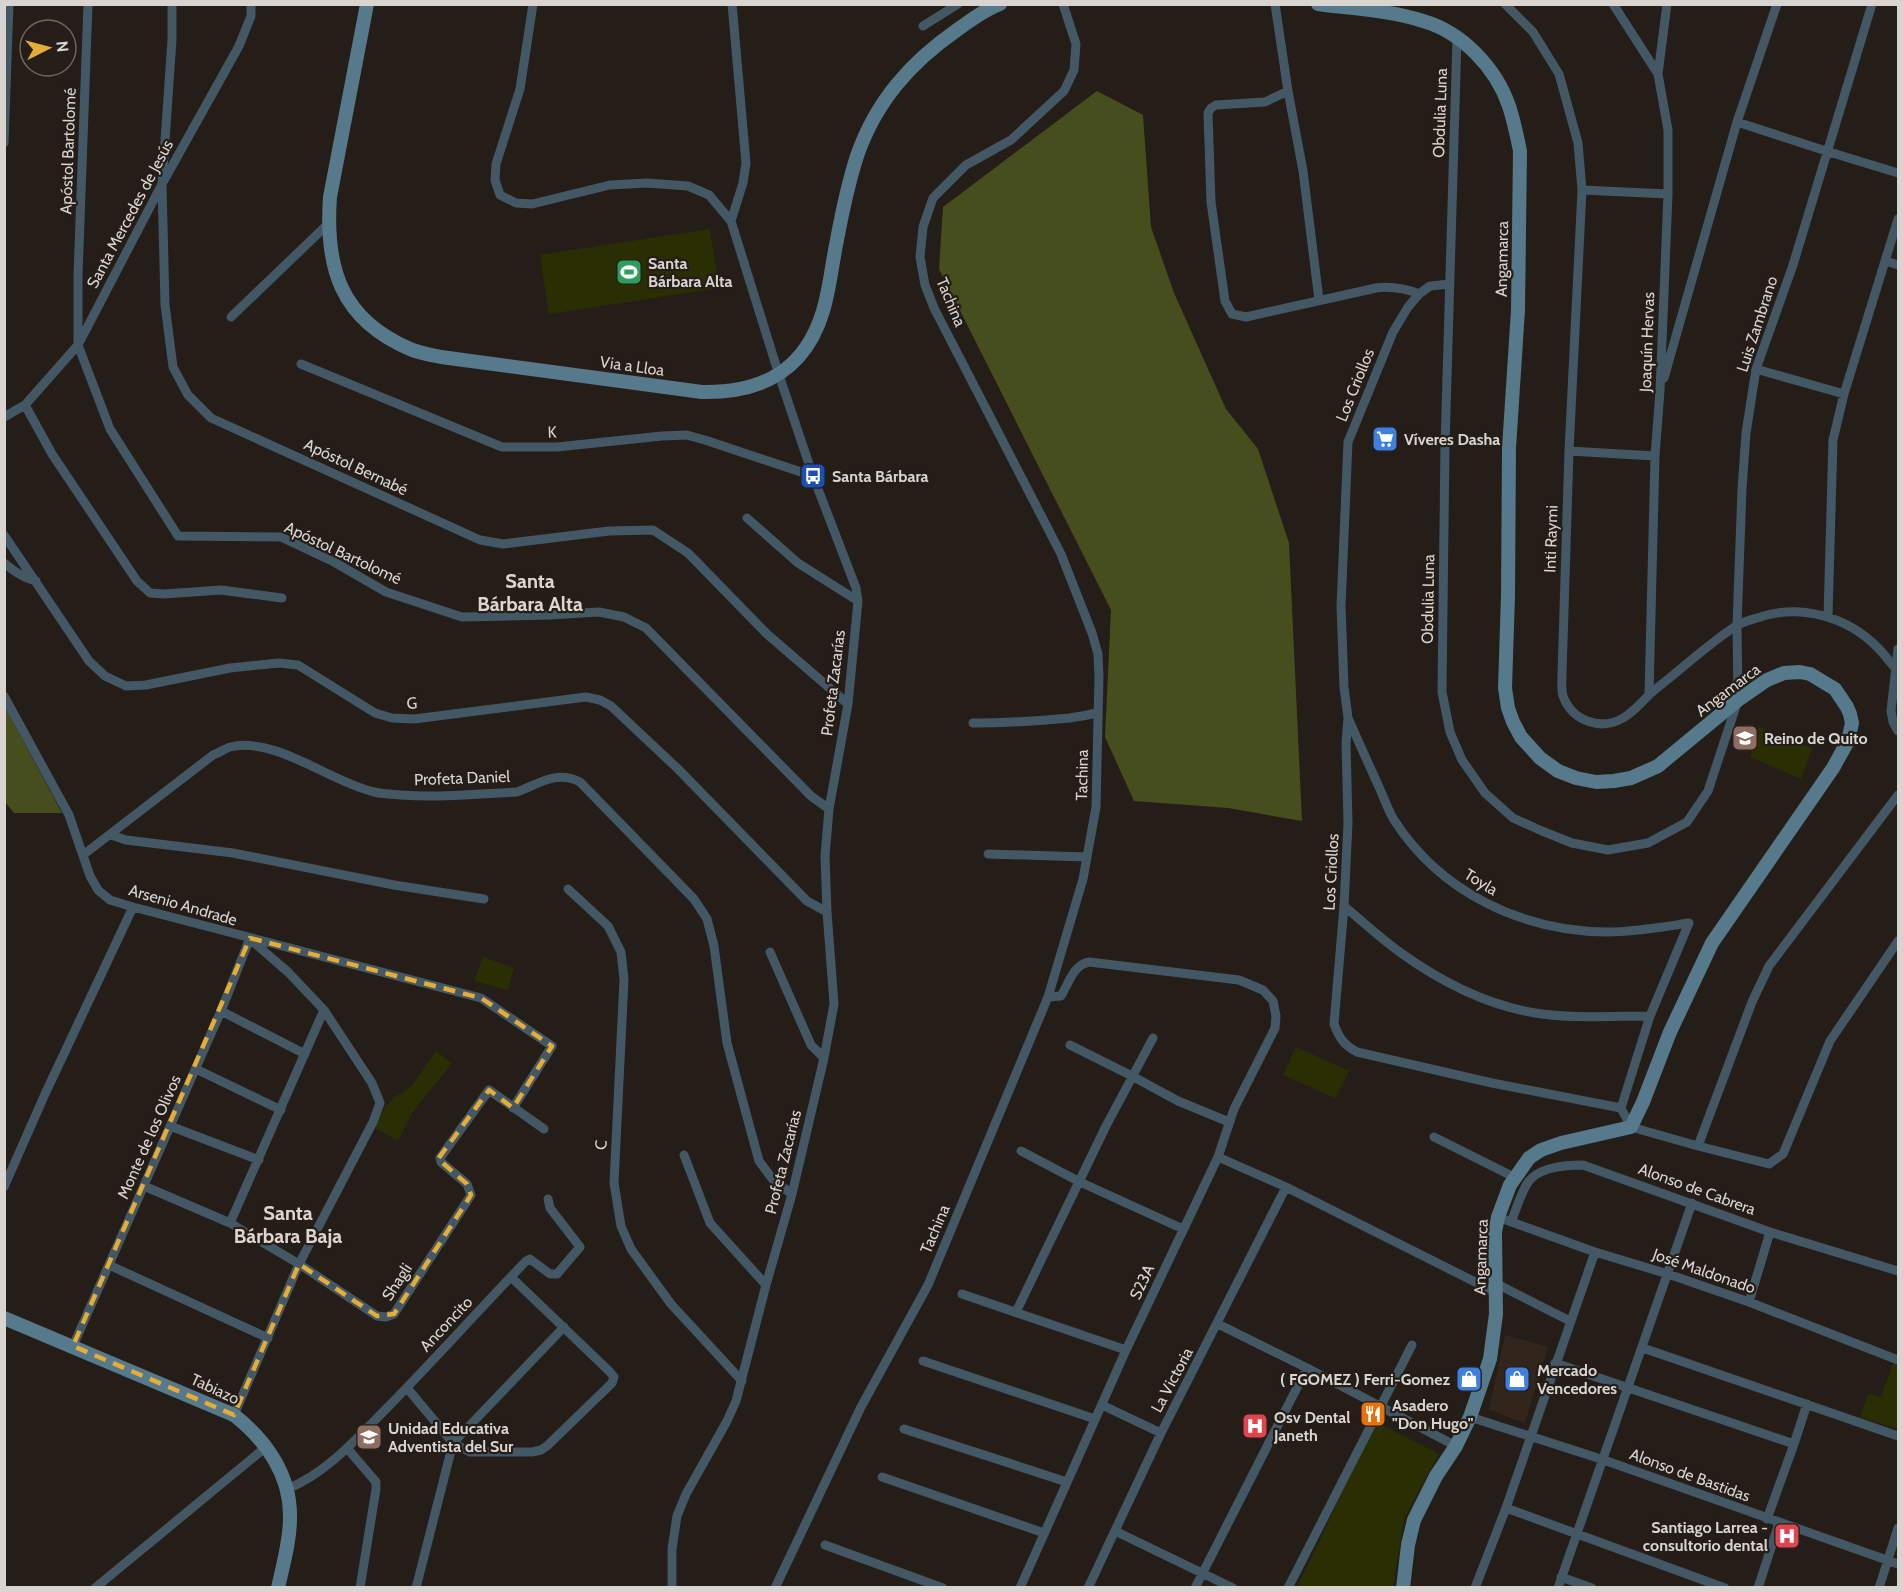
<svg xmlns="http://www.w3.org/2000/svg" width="1903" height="1592" viewBox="0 0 1903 1592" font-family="Cabin,sans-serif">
	<rect width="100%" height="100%" fill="#251d18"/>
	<path fill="#31251c" d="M1505 1335 1548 1347 1525 1423 1489 1410Z"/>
	<path fill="#292f03" d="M710 229 719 288 549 314 540 255Z
		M1758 727 1812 748 1801 779 1750 757Z
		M483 957 514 968 508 990 474 981Z
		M1296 1047 1349 1071 1335 1098 1283 1075Z
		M436 1051 452 1063 412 1113 398 1141 375 1128 384 1108 395 1097 411 1087Z
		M1893 1363 1898 1365V1429L1860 1417 1868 1394 1881 1397Z
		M1376 1422 1439 1454 1404 1519 1393 1587 1297 1588Z"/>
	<path fill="#474e1d" d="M1097 91 1143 115 1151 227 1174 293 1226 409 1258 449 1289 543 1302 821 1228 808 1134 801 1105 737 1111 610 939 269 943 207Z
		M4 705 62 813H14L5 802Z"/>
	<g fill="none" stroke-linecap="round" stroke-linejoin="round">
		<path stroke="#435864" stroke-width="9" d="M88 4 78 275V345L110 429 178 536 281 537 334 562 386 592 462 617 550 615 599 612 624 617 646 628 811 796 829 809
			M172 4V40L162 184 165 305 173 367 188 395 211 418 480 540 503 544 609 531 653 530 688 553 767 634 848 704
			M533 4 520 89 496 164 495 180 500 195 516 203 532 204 610 185 647 183 688 186 709 195 731 221 779 375 813 476 856 588 858 601 848 704 829 809 825 856 827 912 834 1004 824 1058 792 1194 766 1285 736 1401 727 1421 686 1494 677 1516 672 1549V1588
			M1275 4 1288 91 1303 171 1319 300
			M1505 4 1533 32 1559 74 1578 143 1582 190 1569 451 1562 674C1562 681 1561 690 1563 696 1572 721 1601 731 1623 718 1636 711 1645 697 1657 688 1683 668 1708 644 1736 626 1742 622 1750 620 1757 618 1799 603 1847 616 1878 648 1884 654 1890 662 1896 669
			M1613 4 1658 74 1668 130V194L1660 391 1655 456 1649 694
			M923 26 958 4
			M1457 38 1445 445 1442 692 1450 732 1462 760 1485 793 1513 818 1542 831 1572 843 1608 850 1648 843 1687 822 1708 791 1738 700 1737 625 1742 489 1746 433 1756 369 1793 265 1872 4
			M1658 74 1667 4
			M1288 91 1265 102 1216 105 1211 108 1208 113 1211 202 1225 301 1232 314 1246 317 1376 288C1392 286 1404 288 1419 294
			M1737 122 1826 151 1898 173
			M4 143 9 4
			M1582 190 1668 194
			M731 221 743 183 746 163 732 4
			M1886 261 1898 265
			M1450 284 1430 286 1419 294 1408 307 1393 332 1348 442 1341 606 1344 687 1348 718 1346 743 1348 823 1344 906 1334 1024C1339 1038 1344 1045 1357 1052L1492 1083 1621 1108 1631 1127 1698 1146 1769 1164 1783 1154 1830 1041 1898 941
			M231 317 328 224
			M301 364 502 447H557L662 436 687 435 708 441 813 476
			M1756 369 1844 394
			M1664 378 1737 122 1777 4
			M25 405 52 454 137 581 150 593 164 594 221 590 282 598
			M4 417 25 405 78 345 162 184 239 46 251 16V4
			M1569 451 1655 456
			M747 518 798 563 858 601
			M4 535 89 661 105 676 126 686 146 685 230 668 279 663 298 665 375 713 392 718 414 719 586 697 600 700 611 706 678 769 807 901 827 912
			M4 563C14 571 23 578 36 581
			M1828 616 1833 440 1844 394 1898 219
			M1898 649 1891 711 1893 722 1898 731
			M4 696 69 815 90 876 98 890 110 900 133 907 481 998 552 1046 513 1108
			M1349 720C1359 743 1369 765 1379 787 1384 798 1388 810 1394 820 1441 893 1522 931 1607 932 1634 932 1662 927 1689 923L1650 1016 1621 1108
			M973 723C1006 723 1038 721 1070 718 1080 716 1088 716 1098 712
			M111 835 126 840 233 853 394 885 484 899
			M988 854 1087 857
			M83 855 213 755C219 753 224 749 230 747 275 736 330 782 374 792 382 794 392 794 401 795 440 798 478 794 517 792 539 784 556 770 580 782L694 899 707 919 714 946 727 1043 759 1161 774 1181 792 1194
			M568 889 608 926 621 952 624 980 614 1183 621 1226 631 1249 671 1304 742 1381
			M1344 906C1363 922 1381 939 1401 953 1440 981 1487 1005 1535 1013 1572 1019 1612 1016 1650 1016
			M770 952 811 1045 824 1058
			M221 1011 305 1054
			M1070 1045 1132 1076 1178 1101 1229 1122
			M196 1069 281 1110
			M170 1126 259 1160
			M1434 1137 1514 1177
			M1698 1146 1752 1002 1769 966 1898 795
			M1021 1151 1080 1182 1183 1229
			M684 1155 710 1223 766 1285
			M1218 1157 1286 1187 1497 1293
			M144 1186 230 1223 299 1264 377 1316 386 1317 394 1314 471 1195 467 1184 441 1162 440 1158 489 1090 544 1129
			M4 1187 45 1094 133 907
			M1506 1220 1595 1252 1668 1274 1749 1302 1898 1360
			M1511 1222C1515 1212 1523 1188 1529 1181 1540 1167 1567 1165 1583 1165L1770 1232 1898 1271
			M230 1223 324 1010
			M109 1265 268 1338
			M1497 1284 1570 1321
			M962 1294 1126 1350
			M1749 1302 1770 1232
			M1016 1312 1106 1126 1153 1038
			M1218 1324 1307 1368 1456 1446
			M73 1346 221 1011 250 938
			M1643 1348 1898 1436
			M923 1361 1095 1419
			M1555 1363 1794 1444
			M407 1388 453 1443 470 1452H532L541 1450 547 1446 612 1383 614 1377 610 1372 511 1277
			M1102 1405 1161 1433
			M234 1415 299 1264 373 1122 380 1103 372 1083 324 1010 288 972 251 940
			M1470 1417 1601 1459 1898 1564
			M904 1429 1067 1482
			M347 1448 376 1482V1489L360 1588
			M882 1477 1044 1533
			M287 1489C327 1473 357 1438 387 1408 434 1360 479 1310 526 1261L530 1259 550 1274H557L580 1247 550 1208 548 1199
			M1506 1508 1725 1588
			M1767 1519 1794 1444 1807 1404
			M1115 1531 1233 1588
			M825 1545 943 1588
			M1561 1577 1592 1588
			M95 1588 266 1447
			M416 1588 453 1443 564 1327
			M775 1588 861 1407 928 1285 1048 997 1083 879 1096 807 1099 677 1098 654 1092 633 1061 554 934 308 925 285 920 257 923 227 933 198 966 165 1011 140 1064 91 1074 70 1076 44 1063 4
			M1020 1588 1126 1350 1218 1157 1234 1109 1275 1028 1276 1016 1273 1001 1263 990 1239 980 1089 962C1073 965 1069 983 1061 996L1048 997
			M1088 1588 1161 1433 1286 1187
			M1195 1588 1307 1368
			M1288 1588 1412 1345
			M1475 1588 1506 1508 1595 1252
			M1558 1588 1692 1203
			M1758 1588 1779 1523
			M1879 1588 1898 1528"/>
		<path stroke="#56798b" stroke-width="14" d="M367 4 330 197C325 267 340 319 410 349 419 353 431 355 441 357L702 392C762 393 805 371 823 311 830 288 832 263 837 240 842 213 849 181 857 156 876 101 911 62 957 30 971 20 984 10 1000 4
			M1318 4C1353 9 1389 10 1423 21 1462 32 1496 68 1509 106 1514 121 1517 136 1520 151L1518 310 1509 448 1508 596 1505 688 1508 708 1513 722 1521 737 1540 758 1558 771 1576 778 1596 782 1614 781 1631 778 1658 766 1738 700 1767 680 1784 673 1800 672 1810 674 1835 689 1847 707 1850 714 1852 723 1848 741 1833 768 1712 943 1670 1032 1643 1102 1631 1127 1561 1143 1541 1150 1529 1158 1510 1185 1498 1217 1495 1232 1496 1314 1490 1359 1470 1417 1456 1446 1436 1476 1414 1520 1408 1545 1403 1588
			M4 1318 234 1415C267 1441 291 1476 290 1518 290 1541 283 1565 278 1588"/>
	</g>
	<path fill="none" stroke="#e5ad36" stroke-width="4.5" stroke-dasharray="12 8" stroke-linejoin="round" d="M250 938 481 998 552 1046 513 1108 489 1090 438 1159 467 1184 471 1195 394 1314 377 1316 299 1264 234 1415 73 1346Z"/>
	<defs>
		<g id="stadium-square" transform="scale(1.35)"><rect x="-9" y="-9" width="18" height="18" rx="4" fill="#2e9e5b" stroke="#251d18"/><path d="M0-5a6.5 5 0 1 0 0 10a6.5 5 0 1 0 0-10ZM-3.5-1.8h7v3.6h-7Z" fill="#fff"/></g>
		<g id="supermarket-square" transform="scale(1.35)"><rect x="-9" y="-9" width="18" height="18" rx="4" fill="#3f7fe0" stroke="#251d18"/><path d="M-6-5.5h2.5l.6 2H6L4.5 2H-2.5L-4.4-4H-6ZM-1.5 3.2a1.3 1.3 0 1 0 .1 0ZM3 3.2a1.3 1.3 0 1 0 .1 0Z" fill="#fff"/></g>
		<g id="bus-square" transform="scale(1.35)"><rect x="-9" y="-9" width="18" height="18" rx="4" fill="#1a4fb4" stroke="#251d18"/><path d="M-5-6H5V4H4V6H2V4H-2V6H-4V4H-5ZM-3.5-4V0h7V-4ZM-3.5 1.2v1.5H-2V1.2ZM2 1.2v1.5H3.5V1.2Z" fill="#fff"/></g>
		<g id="school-square" transform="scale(1.35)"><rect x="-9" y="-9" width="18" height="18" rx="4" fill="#8d6e63" stroke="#251d18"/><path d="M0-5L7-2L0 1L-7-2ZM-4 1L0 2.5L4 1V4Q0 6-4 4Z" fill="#fff"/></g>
		<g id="shop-square" transform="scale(1.35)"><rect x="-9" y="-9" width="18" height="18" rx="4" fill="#3f7fe0" stroke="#251d18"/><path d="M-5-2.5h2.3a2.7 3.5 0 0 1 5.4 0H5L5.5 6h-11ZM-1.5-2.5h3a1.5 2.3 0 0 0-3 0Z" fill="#fff"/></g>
		<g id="restaurant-square" transform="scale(1.35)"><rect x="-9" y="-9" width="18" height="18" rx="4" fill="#e8710a" stroke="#251d18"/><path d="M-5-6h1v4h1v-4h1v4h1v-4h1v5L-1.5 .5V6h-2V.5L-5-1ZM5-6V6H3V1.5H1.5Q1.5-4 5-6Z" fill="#fff"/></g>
		<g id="hospital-square" transform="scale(1.35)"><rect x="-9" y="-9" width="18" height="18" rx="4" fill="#e0444e" stroke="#251d18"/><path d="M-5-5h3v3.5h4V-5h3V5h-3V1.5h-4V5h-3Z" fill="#fff"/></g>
	</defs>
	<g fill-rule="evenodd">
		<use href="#stadium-square" x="629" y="272"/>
		<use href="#supermarket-square" x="1385" y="439"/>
		<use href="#bus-square" x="813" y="476"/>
		<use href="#school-square" x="1745" y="738"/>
		<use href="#shop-square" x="1469" y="1379"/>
		<use href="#shop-square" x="1517" y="1379"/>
		<use href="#restaurant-square" x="1373" y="1414"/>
		<use href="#hospital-square" x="1255" y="1426"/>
		<use href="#school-square" x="369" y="1437"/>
		<use href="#hospital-square" x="1787" y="1536"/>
	</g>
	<g text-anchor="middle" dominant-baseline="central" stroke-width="4.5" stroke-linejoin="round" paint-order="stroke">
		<g font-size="16" fill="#d9d4d0" stroke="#251d18">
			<text transform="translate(1440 113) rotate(-88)">Obdulia Luna</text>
			<text transform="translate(68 151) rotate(-88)">Apóstol Bartolomé</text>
			<text transform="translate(130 214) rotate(-62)">Santa Mercedes de Jesús</text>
			<text transform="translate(1502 259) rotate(-89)">Angamarca</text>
			<text transform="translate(951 302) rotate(67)">Tachina</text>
			<text transform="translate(1757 324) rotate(-72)">Luis Zambrano</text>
			<text transform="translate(1647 342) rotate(-88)">Joaquín Hervas</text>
			<text transform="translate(632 366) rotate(8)">Via a Lloa</text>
			<text transform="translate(1355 385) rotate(-68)">Los Criollos</text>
			<text transform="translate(552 432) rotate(-2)">K</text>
			<text transform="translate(356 467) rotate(25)">Apóstol Bernabé</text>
			<text transform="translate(1551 539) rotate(-88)">Inti Raymi</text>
			<text transform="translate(343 553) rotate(25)">Apóstol Bartolomé</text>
			<text transform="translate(1428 599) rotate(-89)">Obdulia Luna</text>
			<text transform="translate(833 683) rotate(-83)">Profeta Zacarías</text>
			<text transform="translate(1728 690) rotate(-37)">Angamarca</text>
			<text transform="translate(412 703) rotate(-2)">G</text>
			<text transform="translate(1082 775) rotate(-89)">Tachina</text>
			<text transform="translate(462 778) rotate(-2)">Profeta Daniel</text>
			<text transform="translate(1331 872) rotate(-87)">Los Criollos</text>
			<text transform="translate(1481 882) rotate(31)">Toyla</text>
			<text transform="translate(183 905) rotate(16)">Arsenio Andrade</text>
			<text transform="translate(149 1137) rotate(-66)">Monte de los Olivos</text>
			<text transform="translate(601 1145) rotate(-87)">C</text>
			<text transform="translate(783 1162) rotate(-76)">Profeta Zacarías</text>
			<text transform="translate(1697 1189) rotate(20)">Alonso de Cabrera</text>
			<text transform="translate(935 1229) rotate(-67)">Tachina</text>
			<text transform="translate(1481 1257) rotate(-88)">Angamarca</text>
			<text transform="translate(1704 1271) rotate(19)">José Maldonado</text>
			<text transform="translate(397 1282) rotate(-57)">Shagli</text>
			<text transform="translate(1142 1282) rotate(-65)">S23A</text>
			<text transform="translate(446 1324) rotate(-47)">Anconcito</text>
			<text transform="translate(1172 1380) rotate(-62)">La Victoria</text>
			<text transform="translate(215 1389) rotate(25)">Tabiazo</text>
			<text transform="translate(1690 1475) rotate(20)">Alonso de Bastidas</text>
		</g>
		<g font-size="16" font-weight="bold" fill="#d9d4d0" stroke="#251d18" text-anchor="start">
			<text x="648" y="263">Santa<tspan x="648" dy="18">Bárbara Alta</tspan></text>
			<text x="1404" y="439">Víveres Dasha</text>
			<text x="832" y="476">Santa Bárbara</text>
			<text x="1764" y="738">Reino de Quito</text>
			<text x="1537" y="1370">Mercado<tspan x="1537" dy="18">Vencedores</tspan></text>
			<text x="1450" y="1379" text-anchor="end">( FGOMEZ ) Ferri-Gomez</text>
			<text x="1392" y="1405">Asadero<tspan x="1392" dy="18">"Don Hugo"</tspan></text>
			<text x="1274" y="1417">Osv Dental<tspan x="1274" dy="18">Janeth</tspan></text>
			<text x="388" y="1428">Unidad Educativa<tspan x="388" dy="18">Adventista del Sur</tspan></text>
			<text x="1768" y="1527" text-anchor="end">Santiago Larrea -<tspan x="1768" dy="18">consultorio dental</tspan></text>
		</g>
		<g font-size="20" font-weight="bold" fill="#e0d5cd" stroke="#251d18">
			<text x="530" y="581">Santa<tspan x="530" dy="23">Bárbara Alta</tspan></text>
			<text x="288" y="1213">Santa<tspan x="288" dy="23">Bárbara Baja</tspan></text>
		</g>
	</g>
	<rect width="1903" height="1592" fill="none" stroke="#d9d4d0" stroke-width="12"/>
	<g transform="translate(48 48) rotate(84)"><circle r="28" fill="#251d18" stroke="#6d6662" stroke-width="1.5"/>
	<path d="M0-4.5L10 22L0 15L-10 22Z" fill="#e5ad36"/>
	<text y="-9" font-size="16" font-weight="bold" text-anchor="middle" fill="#d9d4d0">N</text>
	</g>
</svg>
